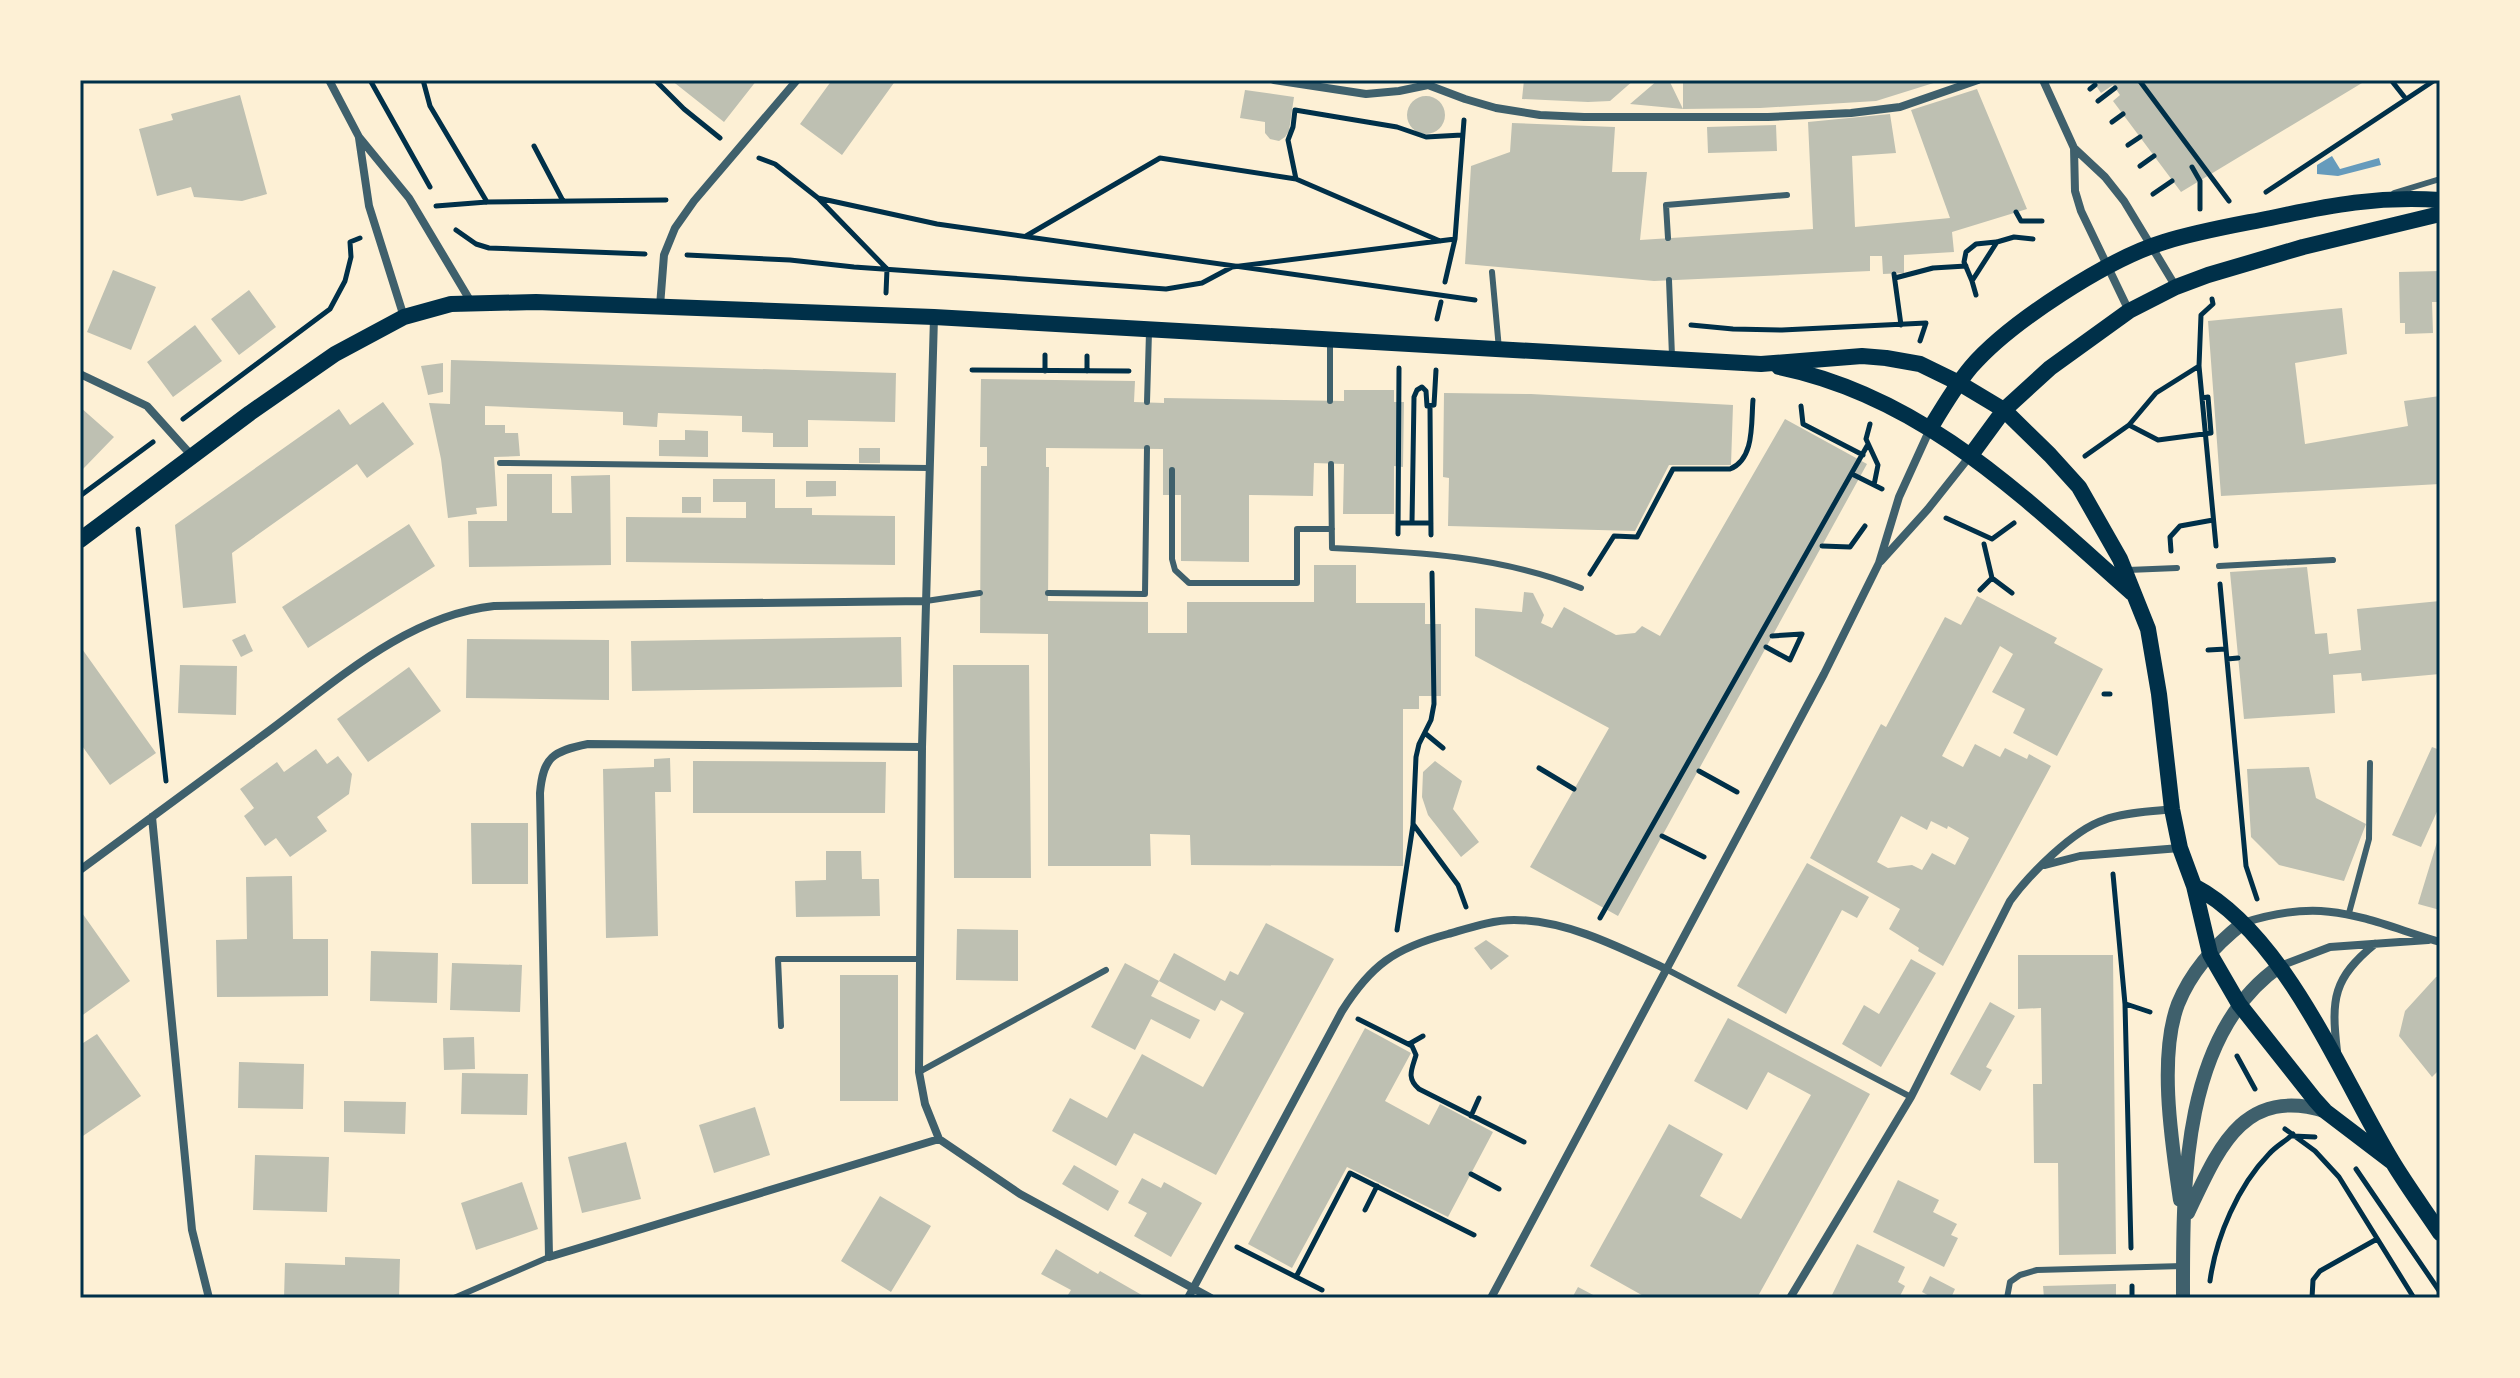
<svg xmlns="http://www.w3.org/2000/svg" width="2520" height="1378" viewBox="0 0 2520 1378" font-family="'Public Sans',sans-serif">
	<rect width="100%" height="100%" fill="#fdf0d5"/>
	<path fill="#669bbc" d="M2332 156 2340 169 2379 158 2381 165 2338 176 2317 174V165Z"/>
	<path fill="#bec0b2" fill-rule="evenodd" d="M671 80H757L724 122Z
		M832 80H896L842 155 800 124Z
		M1524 80H1634L1610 101 1588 102 1522 99Z
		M1658 80H1669L1683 109 1630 104Z
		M1683 80H1940V81L1876 101 1760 108 1683 109Z
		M2092 80H2367L2181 192 2113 101 2120 95 2113 85 2101 93Z
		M1977 89 2027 209 1952 232 1954 252 1904 255V273L1883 274 1882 256H1870V271L1654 281 1465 264 1471 166 1510 152 1512 123 1615 127 1612 172H1647L1640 240 1813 229 1808 122 1890 114 1896 153 1852 156 1855 227 1950 218 1911 110Z
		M1245 90 1294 97 1289 131 1285 137 1279 141 1270 139 1265 133V122L1240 118Z
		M240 95 267 194 242 201 194 197 191 187 157 196 139 129 173 120 171 114Z
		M1407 115a19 19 0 1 1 38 0a19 19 0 1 1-38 0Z
		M1776 125 1777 151 1708 153 1707 127Z
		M113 270 156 287 131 350 87 332Z
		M2440 271V302H2432L2433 333 2405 334V323H2400L2399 272Z
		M249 290 276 327 239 355 211 319Z
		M2342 308 2347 354 2295 363 2305 444 2408 426 2404 401 2440 396V484L2221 496 2208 321Z
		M195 325 222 361 173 397 147 362Z
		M451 360 896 373 895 422 808 420V447H773V433L742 432V416L658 413 657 427 623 425V412L485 406V425H505V433H518L520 456 494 457 497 506 476 508 477 514 448 518 441 459 429 403 450 404Z
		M443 363V392L428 395 421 366Z
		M981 379 1135 381 1134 402 1164 403V398L1344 401V390H1394V402H1404L1403 467 1394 466V514H1343L1344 464 1314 463 1313 496 1249 495V562L1181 561V495H1163V449L1046 448V467H1049L1048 601 1148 602V633H1187V602H1314V565H1356V603H1425V624H1441V696H1419V709H1403V866L1191 865 1190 835 1150 834 1151 866H1048V634L980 633 981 466H987V447H980Z
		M1444 393 1531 394 1733 405 1731 465H1669L1635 531 1448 526 1449 478 1443 477Z
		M383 402 414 444 367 478 357 464 232 553 236 603 183 608 175 525 339 409 350 425Z
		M80 407 114 437 83 469 80 466Z
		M1785 419 1867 464 1618 916 1530 867 1609 728 1475 656V608L1522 612 1524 592 1533 593 1544 615 1541 623 1552 628 1564 607 1616 635 1635 633 1642 626 1660 636Z
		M685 430 708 431V457L659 456V440H685Z
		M859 448H880V463H859Z
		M507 474H552V513H572L571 476 610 475 611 565 469 567 468 521H507Z
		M713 479H775V508H812V515L895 516V565L626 562V517L746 518V502H713Z
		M806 481H836V496L806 497Z
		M682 497H701V513H682Z
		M409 524 435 566 308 648 282 607Z
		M2307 567 2315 634 2327 633 2329 654 2361 650 2357 609 2440 601V674L2362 681 2361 673 2333 675 2335 713 2244 719 2230 572Z
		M1977 596 2057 638 2054 643 2103 669 2057 756 2013 733 2025 709 1992 692 2013 654 2000 646 1942 756 1963 767 1975 744 2000 757 2005 748 2027 759 2029 754 2051 766 1943 966 1918 951 1919 948 1889 929 1900 909 1810 858 1881 724 1886 727 1945 617 1961 625ZM1901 816 1927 830 1931 821 1947 829 1948 826 1969 838 1955 865 1932 853 1922 870 1912 865 1888 868 1877 862Z
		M245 634 253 651 241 657 232 640Z
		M901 637 902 687 632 691 631 641Z
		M467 639 609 640V700L466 698Z
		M80 646 156 753 110 785 80 743Z
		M180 665 237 666 236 715 178 713Z
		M953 665H1029L1031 878H954Z
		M409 667 441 711 368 762 337 719Z
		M2432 747 2440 750V805L2421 847 2392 835Z
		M316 749 327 764 338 756 352 774 349 794 317 817 327 831 290 857 276 838 265 846 244 816 254 808 240 789 277 762 284 772Z
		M670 758 671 792H655L658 936 606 938 603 769 654 767V759Z
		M693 761 886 762 885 813H693Z
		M1435 761 1462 781 1453 809 1479 842 1461 857 1428 815 1422 797 1423 772Z
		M2309 767 2316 798 2366 824 2344 881 2279 865 2251 837 2247 769Z
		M471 823H528V884H472Z
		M2437 842 2440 843V910L2418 904Z
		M826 851H861L862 879H879L880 916 796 917 795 881 826 880Z
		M1807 863 1869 897 1857 918 1842 910 1786 1014 1737 986Z
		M292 876 293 939H328V996L217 997 216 940 247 939 246 877Z
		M80 910 130 981 80 1017Z
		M1266 923 1334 959 1216 1175 1134 1133 1116 1166 1052 1131 1070 1098 1107 1118 1142 1054 1203 1087 1244 1013 1221 1000 1215 1011 1159 981 1174 953 1225 981 1230 971 1238 975Z
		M957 929 1018 930V981L956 980Z
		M1486 940 1509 956 1491 970 1474 948Z
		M371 951 438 953 437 1003 370 1001Z
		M2018 955H2113L2116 1254 2059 1255 2058 1163H2034L2033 1084H2042L2041 1008 2018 1009Z
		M1911 959 1936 973 1881 1067 1842 1044 1864 1005 1879 1014Z
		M452 963 522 965 520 1012 450 1010Z
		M1125 963 1159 981 1151 996 1200 1020 1190 1039 1151 1019 1135 1050 1091 1027Z
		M840 975H898V1101H840Z
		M2440 976V1069L2432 1077 2399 1036 2405 1011 2436 977Z
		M1990 1002 2015 1016 1986 1067 1992 1070 1980 1091 1950 1074Z
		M1728 1018 1870 1094 1757 1298H1647L1590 1266 1669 1124 1723 1154 1700 1196 1741 1219 1811 1095 1768 1072 1747 1110 1694 1081Z
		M1365 1028 1411 1053 1385 1101 1429 1125 1440 1104 1493 1132 1448 1217 1347 1167 1292 1268 1248 1244Z
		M97 1034 141 1096 80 1138V1045Z
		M474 1037 475 1069 444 1070 443 1038Z
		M239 1062 304 1064 303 1109 238 1108Z
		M462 1073 528 1074 527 1115 461 1114Z
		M344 1101 406 1102 405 1134 344 1132Z
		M755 1107 770 1155 714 1173 699 1125Z
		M626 1142 641 1199 582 1213 568 1157Z
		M255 1155 329 1157 327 1212 253 1210Z
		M1074 1165 1119 1191 1108 1211 1062 1184Z
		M1142 1178 1161 1188 1164 1182 1202 1203 1171 1257 1134 1236 1147 1213 1128 1203Z
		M1898 1180 1939 1200 1933 1212 1957 1224 1951 1235 1958 1238 1944 1267 1873 1232Z
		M522 1182 538 1229 476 1250 461 1203Z
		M880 1196 931 1226 891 1292 841 1261Z
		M1857 1244 1905 1267 1898 1282 1905 1286 1899 1298H1838L1832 1295Z
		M1056 1249 1098 1274 1100 1271 1147 1298H1066L1071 1290 1041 1274Z
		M345 1257 400 1259 399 1298H284L285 1263 345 1265Z
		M1930 1276 1955 1289 1951 1298H1933L1922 1292Z
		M2116 1284V1298H2044L2043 1286Z
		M1578 1287 1599 1298H1572Z"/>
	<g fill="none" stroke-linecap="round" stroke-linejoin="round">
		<path stroke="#003049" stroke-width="5" d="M370 80 430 187
			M423 80 430 106 487 202
			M655 80 684 109 720 138
			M2139 80 2229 201
			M2391 80 2406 99
			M2090 89 2095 85
			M2098 101 2115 88
			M2112 122 2123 114
			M2128 145 2140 137
			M534 146 563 201
			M759 158 775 164 818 198 937 224 1475 300
			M2140 166 2154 156
			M2192 167 2200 181V209
			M1296 179 1440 241
			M2266 192 2435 80
			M2153 194 2172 181
			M819 199 887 269 886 293
			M436 206 487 202 666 200
			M2016 212 2021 221H2042
			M456 230 476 244 489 248 645 254
			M1026 236 1160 158 1296 179 1288 140 1293 127 1295 110 1397 127 1426 137 1462 135
			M687 255 790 260 854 267 1166 289 1202 283 1232 267 1455 239
			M1894 274 1901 325
			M1895 278 1933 268 1966 266
			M1972 281 1964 262 1966 252 1976 244 1996 242
			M1445 282 1455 239 1464 120
			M1976 295 1972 281 1997 242 2014 237 2033 239
			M2212 299 2213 304 2201 315 2199 366 2216 546
			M1437 319 1441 302
			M1691 325 1733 329 1782 330 1926 323 1920 341
			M1045 355V371
			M1087 356V371
			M972 370 1129 371
			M1801 406 1803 424 1863 455
			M1430 407 1431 535
			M183 419 330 309 345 281 351 257 350 242 360 238
			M1870 424 1866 439 1878 465 1874 485 1882 489
			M2129 425 2158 440 2211 433 2208 397 2202 398
			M2085 456 2129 425 2156 393 2199 366
			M1852 474 1874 485
			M80 496 153 442
			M1946 518 1992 539 2014 523
			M1398 523H1431
			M1412 523 1414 397 1417 390 1422 387 1426 391 1427 406 1434 405 1436 370
			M138 529 166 781
			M1398 534 1399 368
			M1984 544 1992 578 2012 593
			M1822 546 1850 547 1865 526
			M2171 551 2170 537 2180 526 2213 520
			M1432 573 1434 704 1431 720 1419 744 1416 757 1413 824 1458 885 1466 907
			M1590 574 1614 536 1637 537 1673 469H1730C1755 459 1751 422 1753 400
			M2220 584 2246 866 2257 899
			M1980 590 1992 578
			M1766 647 1790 660 1802 634 1772 636
			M2208 650 2226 649
			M2227 659 2238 658
			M2104 694H2110
			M1426 734 1443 748
			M1539 768 1574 789
			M1699 771 1737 792
			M1662 836 1704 857
			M2113 874 2125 1004 2131 1248
			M1600 918 1867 446
			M1397 930 1413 825
			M2126 1004 2150 1012
			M1358 1019 1412 1046 1416 1055C1412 1069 1406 1078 1419 1089L1524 1142
			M1409 1044 1423 1036
			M2237 1056 2255 1089
			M1471 1116 1479 1098
			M2285 1129 2315 1151 2339 1177 2414 1298
			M2293 1136 2315 1137
			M2356 1169 2440 1292
			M1471 1174 1499 1189
			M1365 1210 1377 1186
			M1237 1247 1322 1290
			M1296 1277 1350 1173 1474 1235
			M2210 1281C2216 1237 2238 1186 2269 1154 2276 1146 2286 1141 2293 1134
			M2132 1286V1298
			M2312 1298 2313 1280 2320 1271 2377 1239"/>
		<path stroke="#3f606c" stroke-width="6" d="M2394 193 2440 179
			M1668 238 1666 205 1787 195
			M1492 272 1499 349
			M1669 280 1672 356
			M1330 342V401
			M1147 402 1149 332
			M500 463 929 468
			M1331 464 1332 548C1417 552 1501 556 1581 588
			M1172 470V559L1175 570 1189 583H1297V529H1332
			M2219 566 2333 560
			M2128 570 2177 568
			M1048 593 1145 594 1147 448
			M926 601 980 593
			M2349 913 2369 839 2370 763
			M1666 969 1911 1097
			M781 1026 778 959H921
			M919 1072 1106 970
			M454 1298 549 1257
			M2007 1298 2010 1282 2020 1275 2037 1270 2183 1266"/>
		<path stroke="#3f606c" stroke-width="8" d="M329 80 359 137 409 198 471 302
			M1274 80 1366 94 1399 91 1428 85 1465 99 1496 108 1540 115 1584 117H1768L1851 113 1900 107 1978 80
			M2043 80 2074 148 2105 177 2124 201 2176 287
			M359 138 369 206 404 317
			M2074 148 2075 191 2081 211 2129 311
			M660 306 664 255 675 228 694 201 797 80
			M934 317 922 747 919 1072 925 1104 939 1139 1020 1194 1211 1298
			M80 374 147 406 192 456
			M1881 561 1928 509 1970 456
			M922 747 588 744C553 751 543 757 540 793L549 1257 939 1139
			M152 817 192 1230 209 1298
			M2045 865 2080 856 2180 848
			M80 870C141 825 202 780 262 736 332 685 404 616 494 606L926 601
			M2243 923C2326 896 2363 919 2440 942
			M2280 966 2330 947 2428 940
			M2337 1051C2331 999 2333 978 2375 944
			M1188 1298 1342 1011C1371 965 1395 948 1448 934 1469 928 1492 920 1514 920 1566 920 1619 947 1666 969
			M1491 1298 1824 674 1879 563 1899 497 1930 429
			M1790 1298 1911 1097 2010 901C2029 875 2073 830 2104 820 2125 812 2150 812 2172 809"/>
		<path stroke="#3f606c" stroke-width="14" d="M2180 1200C2172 1144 2158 1057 2178 1004 2191 972 2216 944 2243 923
			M2188 1213C2218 1150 2242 1086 2325 1111
			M2183 1298C2183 1189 2180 1035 2280 966"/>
		<path stroke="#003049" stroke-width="16" d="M1779 367C1925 397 2024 498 2132 593
			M1931 427C1943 407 1956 385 1971 367 2010 322 2108 259 2164 242 2199 231 2236 225 2271 218 2331 205 2378 196 2440 200
			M1971 455 2004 410 2050 368 2129 311 2176 287 2208 275 2303 247 2440 214
			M80 540 250 413 335 354 404 317 451 304 536 302 934 317 1761 364 1862 356 1886 358 1920 364 1959 383 2004 410 2050 455 2079 487 2120 559 2148 629 2159 694 2172 809 2180 848 2194 886 2210 954 2239 1004 2315 1100 2325 1111 2392 1162
			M2194 886C2285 934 2340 1075 2392 1161 2407 1186 2424 1209 2440 1233"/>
	</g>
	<rect width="2520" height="1378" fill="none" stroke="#fdf0d5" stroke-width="164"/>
	<rect x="82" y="82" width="2356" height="1214" fill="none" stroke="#003049" stroke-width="3"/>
</svg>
